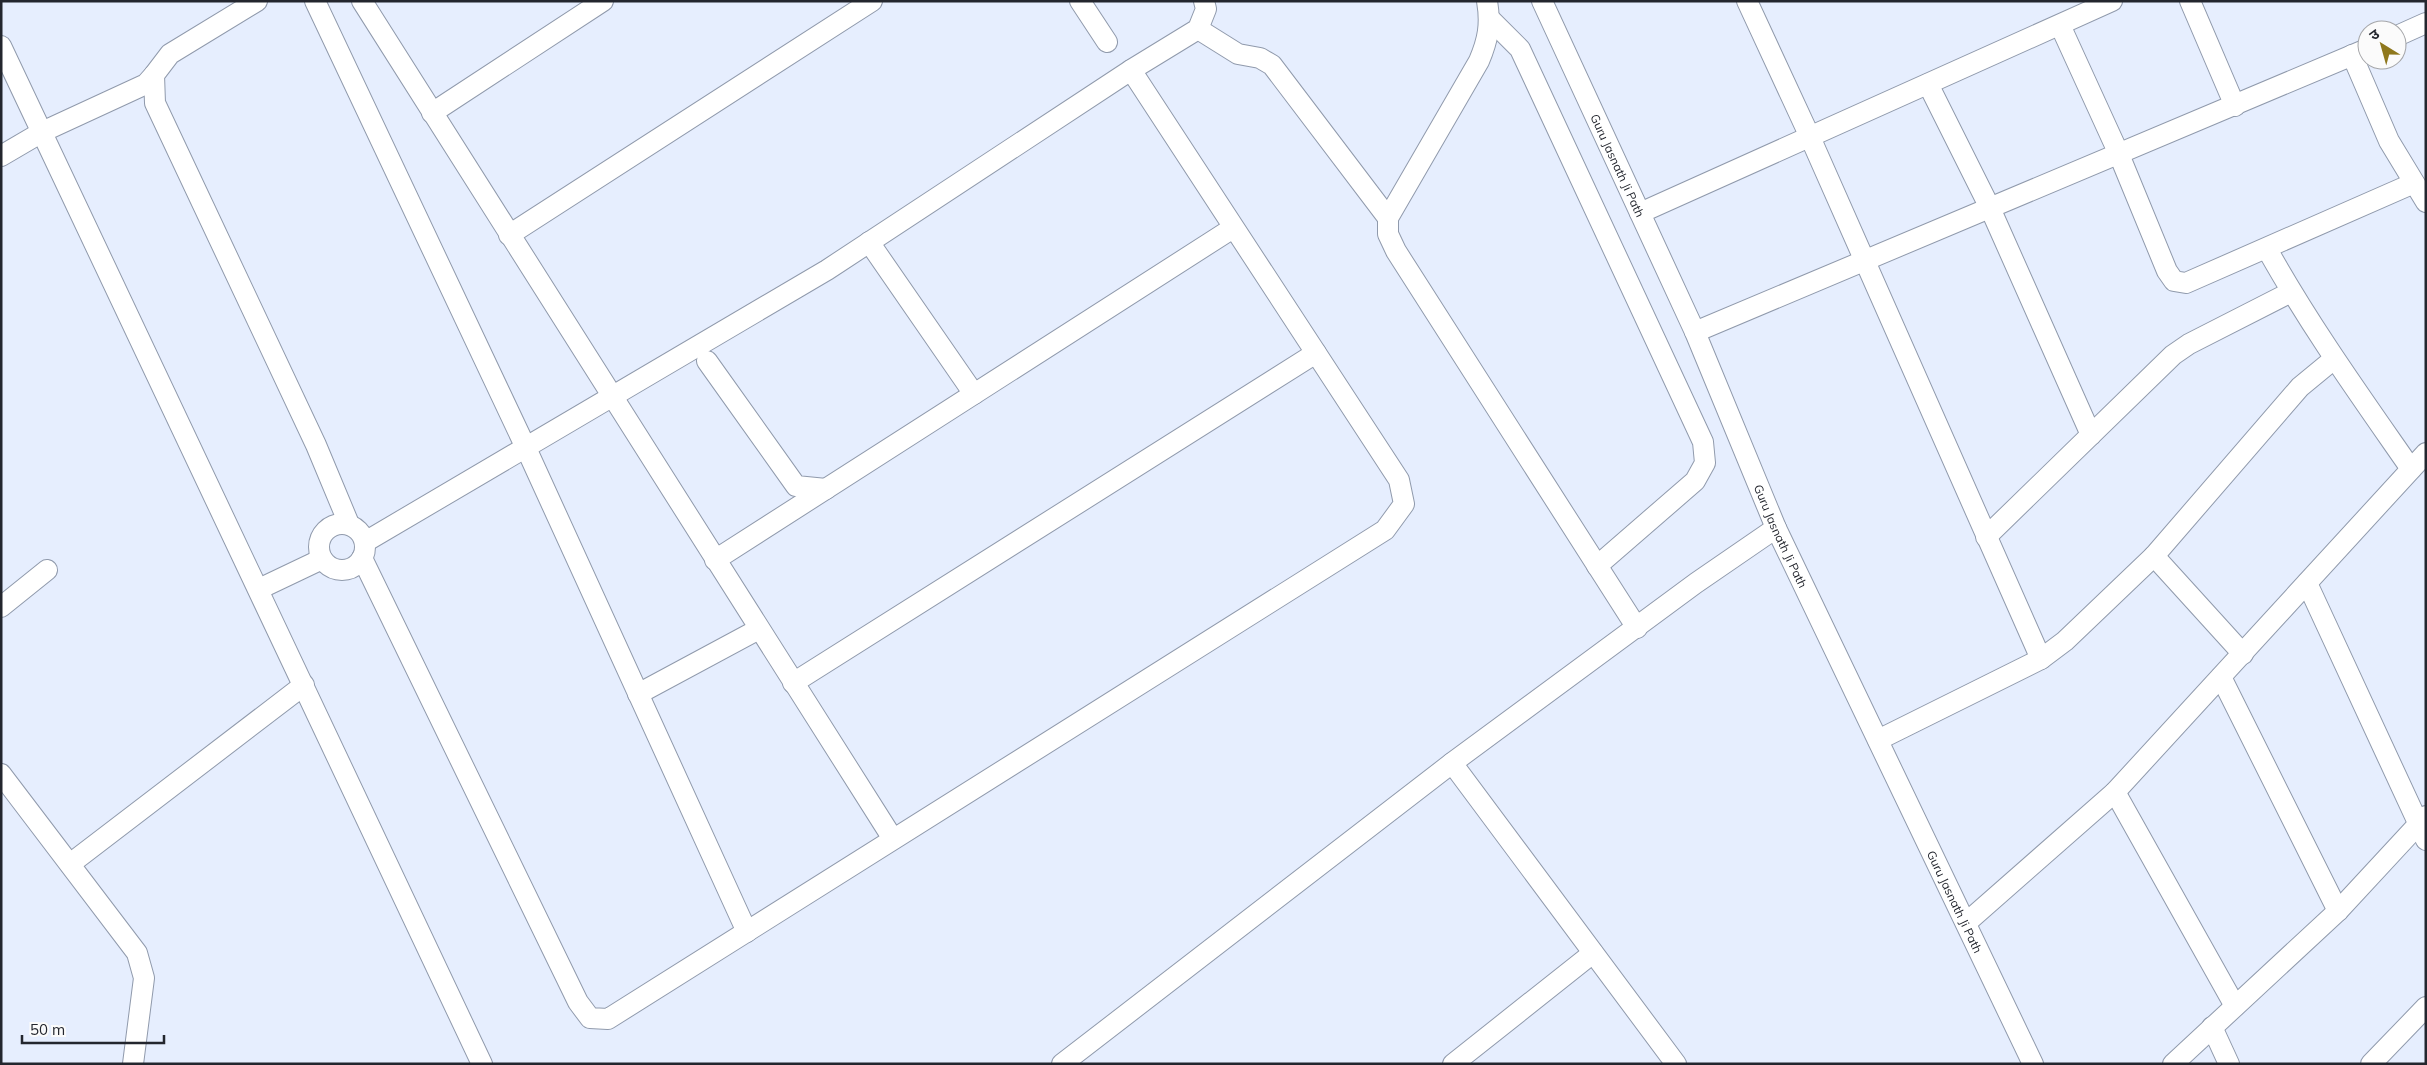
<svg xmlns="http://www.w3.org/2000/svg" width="2427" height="1065" viewBox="0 0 2427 1065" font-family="Mulish,'Noto Sans Devanagari',sans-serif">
	<rect width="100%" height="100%" fill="#e6eefe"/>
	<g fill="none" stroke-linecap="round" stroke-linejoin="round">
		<g stroke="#909aac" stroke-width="22">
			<g id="minor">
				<path d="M257 1 170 54 154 75 155 103 316 445 349 524"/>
				<path d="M315 1 526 448 747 932"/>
				<path d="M362 1 893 839"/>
				<path d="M1080 1 1107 42"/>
				<path d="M1487 1C1491 24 1488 40 1479 61L1388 218V234L1396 251 1637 628"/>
				<path id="s1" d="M1542 1 1695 332 1776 528 2033 1064"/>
				<path d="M1747 1 1810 137 2041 659"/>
				<path d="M2190 1 2235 106"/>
				<path d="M1490 19 1520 49 1703 442 1705 463 1695 481 1597 566"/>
				<path d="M2060 25 2118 152 2167 271 2174 281 2186 283 2414 183"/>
				<path d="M1198 29 1238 54 1260 58 1272 65 1388 218"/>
				<path d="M2397 36 2426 23"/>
				<path d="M1 46 482 1064"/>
				<path d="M2352 55 2389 141 2426 202"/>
				<path d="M1928 84 1990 208 2091 435"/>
				<path d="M432 113 603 1"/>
				<path d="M1 156 42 132 146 84 154 75"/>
				<path d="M1640 213 2112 1"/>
				<path d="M509 235 872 1"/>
				<path d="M869 242 974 394"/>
				<path d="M2267 249C2310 326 2361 397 2411 469"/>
				<path d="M1695 332 2367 49"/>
				<path d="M707 361 796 486 826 489"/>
				<circle cx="342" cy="547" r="23"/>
				<path d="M1986 537 2173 355 2189 344 2291 292"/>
				<path d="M365 542 827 270 1131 70 1198 29 1206 9 1204 1"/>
				<path d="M2154 556 2243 654"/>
				<path d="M362 558 578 1002 590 1018 608 1019 1385 530 1404 504 1399 480 1131 70"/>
				<path d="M715 560 1233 228"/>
				<path d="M2307 583 2426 840"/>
				<path d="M259 589 322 559"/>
				<path d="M1 607 47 570"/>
				<path d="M2221 677 2338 911"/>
				<path d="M793 683 1316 353"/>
				<path d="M638 694 759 629"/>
				<path d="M1878 740 2041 659 2065 641 2154 556 2300 387 2334 359"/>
				<path d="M1452 763 1676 1064"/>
				<path d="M1 774 137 953 144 978 133 1064"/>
				<path d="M2115 792 2235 1006"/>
				<path d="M70 864 304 685"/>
				<path d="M1966 923 2115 792 2426 453"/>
				<path d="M2212 1027 2229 1064"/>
				<path d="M1062 1064 1452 763 1696 583 1776 528"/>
				<path d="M1453 1064 1593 953"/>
				<path d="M2173 1064 2338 911 2426 816"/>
				<path d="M2371 1064 2426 1007"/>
			</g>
		</g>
		<use href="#minor" stroke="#fff" stroke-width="20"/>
	</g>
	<g text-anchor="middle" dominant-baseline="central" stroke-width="4.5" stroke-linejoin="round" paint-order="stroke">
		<g font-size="12" fill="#23262e" stroke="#fbfbfb">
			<text stroke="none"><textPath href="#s1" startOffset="181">Guru Jasnath Ji Path</textPath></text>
			<text stroke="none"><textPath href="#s1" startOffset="586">Guru Jasnath Ji Path</textPath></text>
			<text stroke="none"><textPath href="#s1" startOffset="991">Guru Jasnath Ji Path</textPath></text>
		</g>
	</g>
	<rect width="2427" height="1065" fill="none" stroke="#23262e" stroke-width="5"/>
	<g transform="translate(2382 45) rotate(323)"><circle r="24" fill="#fbfbfb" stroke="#a5a6a9"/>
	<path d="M0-4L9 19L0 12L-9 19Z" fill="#8f781d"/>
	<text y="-8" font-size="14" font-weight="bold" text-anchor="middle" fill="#23262e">उ</text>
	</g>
	<path d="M22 1035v8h142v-8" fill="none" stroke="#23262e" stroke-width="2.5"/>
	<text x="30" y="1035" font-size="15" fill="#23262e" stroke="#fbfbfb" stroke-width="4" paint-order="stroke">50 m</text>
</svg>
